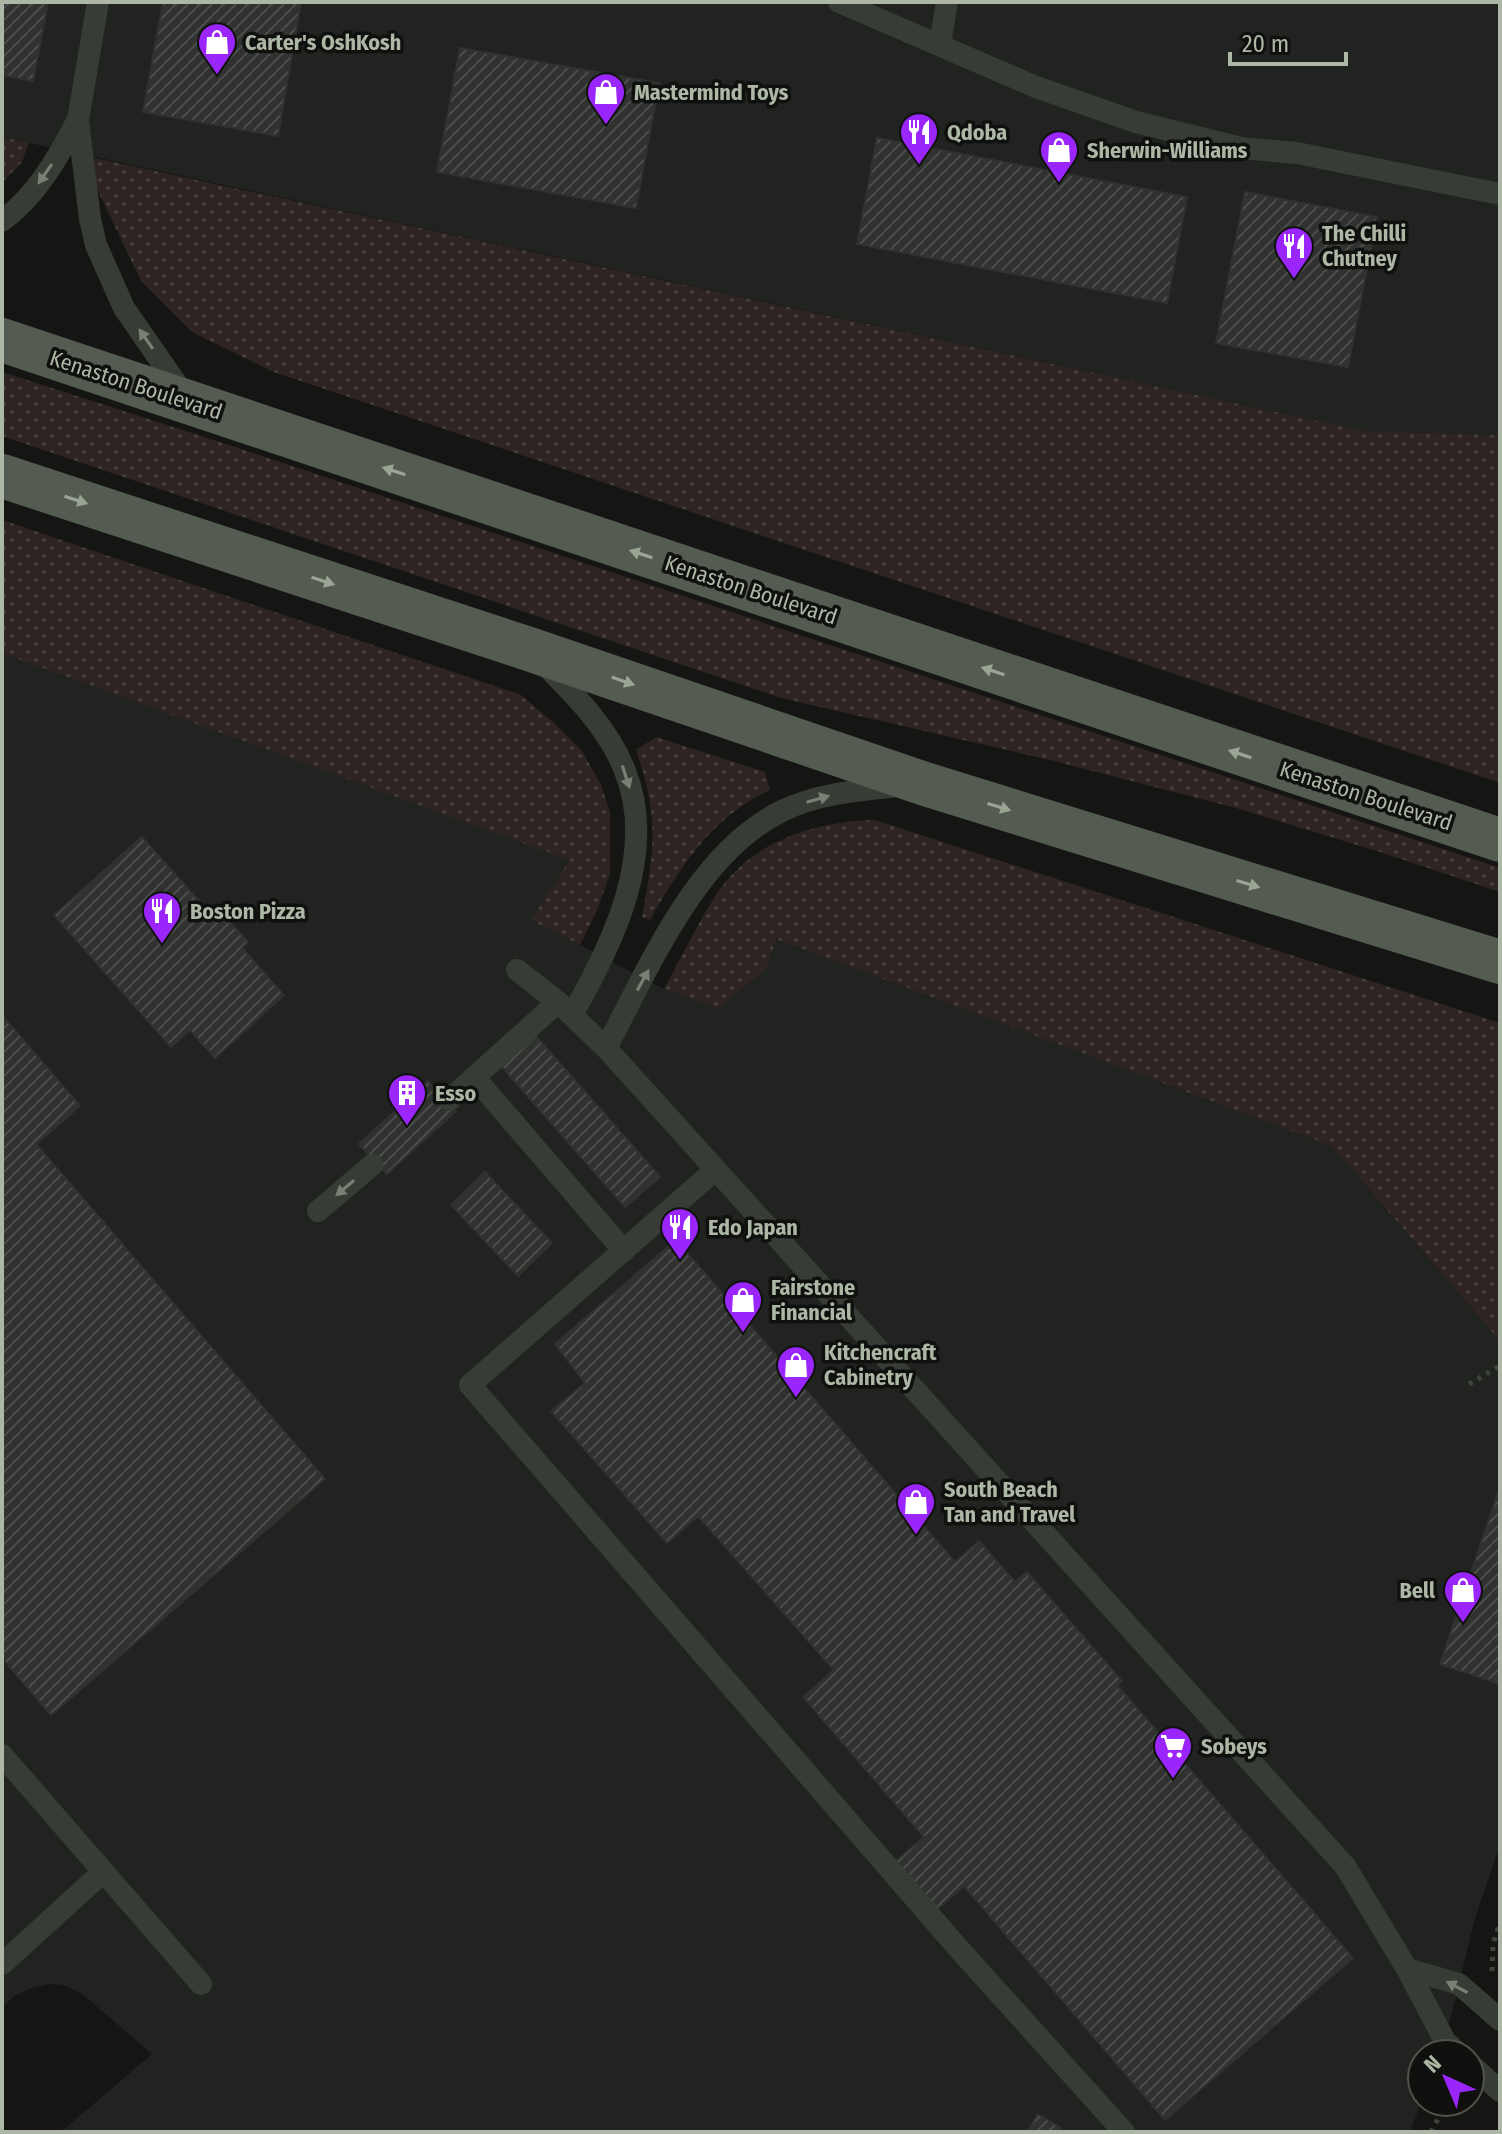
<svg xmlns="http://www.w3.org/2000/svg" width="1502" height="2134" viewBox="0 0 1502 2134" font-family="'Fira Sans Condensed',sans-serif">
	<defs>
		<pattern id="grass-dots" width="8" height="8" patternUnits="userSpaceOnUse" patternTransform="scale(2)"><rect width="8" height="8" fill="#2f2424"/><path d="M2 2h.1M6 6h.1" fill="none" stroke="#4a4241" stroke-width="1.8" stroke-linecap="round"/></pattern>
		<pattern id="building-hatch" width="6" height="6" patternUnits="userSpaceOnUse" patternTransform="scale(2)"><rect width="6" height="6" fill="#30322f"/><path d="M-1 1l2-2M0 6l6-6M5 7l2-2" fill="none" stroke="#4b4d4a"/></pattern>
	</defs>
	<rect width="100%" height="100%" fill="#151614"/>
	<path fill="#212320" d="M2 2H1500V435L1364 431 2 137Z
		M2 653 571 860 532 920 664 989 719 1008 766 969 776 939 1332 1146 1500 1341V1845L1475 1918 1445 2041 1439 2054H1422V2100L1410 2132H61L152 2054 81 1993 63 1985 49 1984 32 1988 16 1995 2 2007Z"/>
	<path fill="url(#grass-dots)" d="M2 137 29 143 22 162 2 183Z
		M81 155 1364 431 1500 435V783L271 371 192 332 141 281Z
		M2 372 226 444 1500 868V892L1380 852 1236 808 1050 760 781 698 2 436Z
		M2 520 521 695 554 723 582 751 601 785 610 812V874L597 910 580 945 531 920 570 860 2 653Z
		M656 737 765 772 770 790C713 816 680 867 650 920L642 917C655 849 659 816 636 750Z
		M875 820 1500 1023V1341L1332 1146 776 939 766 969 719 1008 664 989C682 957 698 922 718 892 753 841 816 821 875 820Z"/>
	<path fill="url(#building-hatch)" stroke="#2f322e" stroke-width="2" d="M2 2H48L33 81 2 75Z
		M163 2H301L278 136 143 112Z
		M460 48 659 83 636 208 437 172Z
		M877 138 1187 197 1167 303 857 244Z
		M1245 192 1377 217 1348 367 1216 343Z
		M142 837 216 920 222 914 248 942 242 948 284 995 215 1058 190 1030 171 1047 54 915Z
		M2 1015 80 1106 36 1144 325 1479 51 1715 2 1658Z
		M536 1036 660 1177 625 1207 501 1066Z
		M428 1081 456 1111 387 1174 359 1144Z
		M485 1172 552 1243 518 1276 451 1205Z
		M676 1240 955 1562 979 1541 1015 1582 1027 1572 1122 1681 1117 1685 1353 1958 1165 2120 964 1886 934 1912 891 1865 924 1837 803 1697 834 1670 698 1516 667 1543 551 1411 585 1383 555 1344Z
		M1500 1487V1684L1440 1664Z
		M1038 2114 1061 2128 1058 2132H1027Z"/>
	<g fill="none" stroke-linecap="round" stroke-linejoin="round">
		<path stroke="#3e433b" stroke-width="5" stroke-dasharray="4 6" stroke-linecap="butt" d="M1469 1384 1500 1366
			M1492 1971 1493 1944 1500 1922
			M1431 2132 1447 2102"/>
		<path stroke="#373c35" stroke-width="22" d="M98 2 78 120 90 219 96 245 124 308 185 396
			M839 2 1036 87 1136 122 1241 148 1297 153 1500 194
			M940 44 947 2
			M2 221C36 196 58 158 77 121
			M544 664C575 695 609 729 625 771 658 853 612 945 572 1015
			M517 970 558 1002 606 1048 1345 1866 1407 1969 1445 2041 1459 2054
			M606 1048C649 968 696 853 782 811 819 793 861 790 901 786
			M474 1077 624 1251
			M449 1100 558 1002
			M714 1171 470 1385 959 1949 1124 2132
			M318 1211 372 1165
			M2 1755 201 1984
			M2 1964 103 1872
			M1407 1969 1459 1984 1500 2020
			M1470 2064 1500 2091"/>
		<path stroke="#545b51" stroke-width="44" d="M2 340 1500 840
			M2 476 529 649 925 784 1500 962"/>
	</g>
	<defs><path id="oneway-solid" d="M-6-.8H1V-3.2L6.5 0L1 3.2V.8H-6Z" transform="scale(2)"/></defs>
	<g fill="#788073">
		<use href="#oneway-solid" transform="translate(45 174) rotate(125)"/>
		<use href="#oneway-solid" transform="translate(146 339) rotate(-125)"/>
		<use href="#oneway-solid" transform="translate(626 777) rotate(72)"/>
		<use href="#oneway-solid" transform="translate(818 799) rotate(-16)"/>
		<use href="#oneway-solid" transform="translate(643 980) rotate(-61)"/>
		<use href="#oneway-solid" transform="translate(345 1188) rotate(140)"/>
		<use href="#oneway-solid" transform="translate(1457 1987) rotate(-152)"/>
	</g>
	<g fill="#9ba594">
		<use href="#oneway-solid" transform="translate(394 471) rotate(-162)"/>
		<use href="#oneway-solid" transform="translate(76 500) rotate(18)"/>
		<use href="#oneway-solid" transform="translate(641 554) rotate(-162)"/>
		<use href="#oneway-solid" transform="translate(323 581) rotate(18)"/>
		<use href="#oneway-solid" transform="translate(993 671) rotate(-162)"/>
		<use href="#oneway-solid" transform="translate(623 681) rotate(19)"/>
		<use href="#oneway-solid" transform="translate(1240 754) rotate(-162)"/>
		<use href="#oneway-solid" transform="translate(999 807) rotate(17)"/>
		<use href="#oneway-solid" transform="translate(1248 884) rotate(17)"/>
	</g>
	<defs>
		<g id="shop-pin" transform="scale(2)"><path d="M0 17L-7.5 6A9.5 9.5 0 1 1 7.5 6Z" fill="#9b26fc" stroke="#10110f"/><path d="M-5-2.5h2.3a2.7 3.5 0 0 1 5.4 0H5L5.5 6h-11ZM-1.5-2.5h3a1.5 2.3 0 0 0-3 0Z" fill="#fff"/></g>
		<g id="restaurant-pin" transform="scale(2)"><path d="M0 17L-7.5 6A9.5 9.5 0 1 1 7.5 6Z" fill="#9b26fc" stroke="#10110f"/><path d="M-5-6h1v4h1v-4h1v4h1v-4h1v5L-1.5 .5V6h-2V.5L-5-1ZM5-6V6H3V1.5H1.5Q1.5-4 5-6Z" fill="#fff"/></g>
		<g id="building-pin" transform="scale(2)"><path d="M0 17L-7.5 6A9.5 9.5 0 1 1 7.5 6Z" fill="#9b26fc" stroke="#10110f"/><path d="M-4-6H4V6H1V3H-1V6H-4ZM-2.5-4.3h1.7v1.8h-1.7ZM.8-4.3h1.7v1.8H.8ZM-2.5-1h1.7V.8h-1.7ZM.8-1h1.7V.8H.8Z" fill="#fff"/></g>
		<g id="supermarket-pin" transform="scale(2)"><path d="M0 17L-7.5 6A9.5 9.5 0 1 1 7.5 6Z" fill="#9b26fc" stroke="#10110f"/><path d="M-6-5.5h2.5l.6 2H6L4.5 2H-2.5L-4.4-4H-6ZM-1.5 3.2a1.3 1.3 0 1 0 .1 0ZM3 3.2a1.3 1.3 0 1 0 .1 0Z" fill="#fff"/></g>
	</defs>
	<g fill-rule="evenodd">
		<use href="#shop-pin" x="217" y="42"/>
		<use href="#shop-pin" x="606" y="92"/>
		<use href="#restaurant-pin" x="919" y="132"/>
		<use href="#shop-pin" x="1059" y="150"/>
		<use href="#restaurant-pin" x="1294" y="246"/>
		<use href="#restaurant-pin" x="162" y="911"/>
		<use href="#building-pin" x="407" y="1093"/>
		<use href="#restaurant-pin" x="680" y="1227"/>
		<use href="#shop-pin" x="743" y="1300"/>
		<use href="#shop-pin" x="796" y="1365"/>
		<use href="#shop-pin" x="916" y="1502"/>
		<use href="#shop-pin" x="1463" y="1590"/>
		<use href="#supermarket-pin" x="1173" y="1746"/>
	</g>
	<g text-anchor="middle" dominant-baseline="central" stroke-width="7" stroke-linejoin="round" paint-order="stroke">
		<g font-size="22" font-weight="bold" fill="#adb7a5" stroke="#10110f" text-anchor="start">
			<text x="245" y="42">Carter's OshKosh</text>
			<text x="634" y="92">Mastermind Toys</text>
			<text x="947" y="132">Qdoba</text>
			<text x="1087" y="150">Sherwin-Williams</text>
			<text x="1322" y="233">The Chilli<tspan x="1322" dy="25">Chutney</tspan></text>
			<text x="190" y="911">Boston Pizza</text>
			<text x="435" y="1093">Esso</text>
			<text x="708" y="1227">Edo Japan</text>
			<text x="771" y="1287">Fairstone<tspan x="771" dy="25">Financial</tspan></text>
			<text x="824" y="1352">Kitchencraft<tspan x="824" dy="25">Cabinetry</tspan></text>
			<text x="944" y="1489">South Beach<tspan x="944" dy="25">Tan and Travel</tspan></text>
			<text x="1435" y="1590" text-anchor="end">Bell</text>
			<text x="1201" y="1746">Sobeys</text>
		</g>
		<g font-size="22" fill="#adb7a5" stroke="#10110f">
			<text transform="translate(136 385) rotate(18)">Kenaston Boulevard</text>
			<text transform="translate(751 590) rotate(18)">Kenaston Boulevard</text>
			<text transform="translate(1366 796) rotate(18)">Kenaston Boulevard</text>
		</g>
	</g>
	<rect width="1502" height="2134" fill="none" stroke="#adb7a5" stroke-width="8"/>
	<g transform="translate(1446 2078) rotate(316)"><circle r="38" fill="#10110f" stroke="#4f534b" stroke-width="2"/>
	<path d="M0-6L14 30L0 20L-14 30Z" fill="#9b26fc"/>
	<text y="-12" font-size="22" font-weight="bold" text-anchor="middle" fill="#adb7a5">N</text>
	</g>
	<path d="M1230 52v12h116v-12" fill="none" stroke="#adb7a5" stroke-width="4"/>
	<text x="1242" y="52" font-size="24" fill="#adb7a5" stroke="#10110f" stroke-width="6" paint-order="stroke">20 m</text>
</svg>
